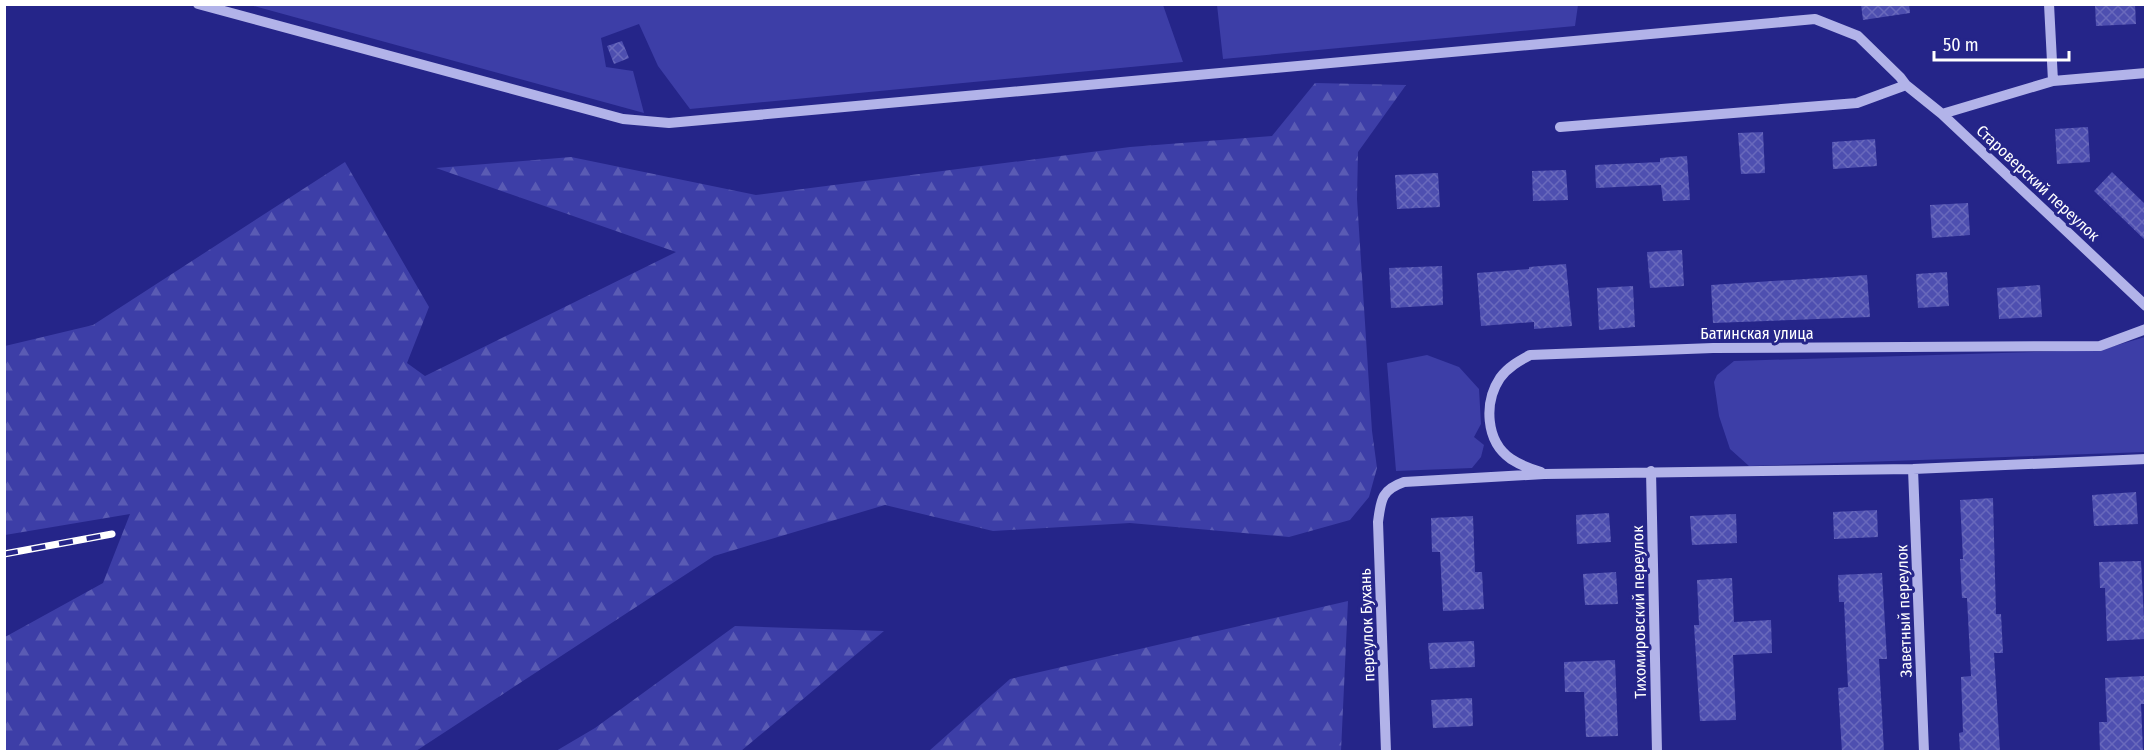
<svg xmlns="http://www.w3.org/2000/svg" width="2150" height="756" viewBox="0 0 2150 756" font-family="'Fira Sans Condensed',sans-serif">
	<defs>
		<pattern id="forest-firs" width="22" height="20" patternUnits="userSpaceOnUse" patternTransform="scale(1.5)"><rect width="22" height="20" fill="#3d3ea7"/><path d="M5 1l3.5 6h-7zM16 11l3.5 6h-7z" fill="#5a5bb4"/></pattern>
		<pattern id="building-cross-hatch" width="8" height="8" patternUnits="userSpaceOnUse" patternTransform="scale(1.5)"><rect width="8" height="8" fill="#4e4fb0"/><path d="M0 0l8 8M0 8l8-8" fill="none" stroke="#6969bc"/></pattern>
	</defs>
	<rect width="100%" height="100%" fill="#252589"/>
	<path fill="#3d3ea7" d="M250 5H1163L1183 62 690 109 658 66 639 24 601 38 606 67 633 71 644 113Z
		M1217 5V4L1578 5 1575 26 1223 59Z
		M2145 337V452L1749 466 1730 449 1719 416 1714 382 1717 375 1734 361 2100 350Z
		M1427 355 1459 367 1479 389 1481 424 1474 437 1484 445 1481 457 1472 468 1396 471 1387 363Z"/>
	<path fill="url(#forest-firs)" d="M1315 83 1406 85 1358 152 1357 199 1372 431 1377 468 1369 497 1350 520 1289 537 1130 523 993 531 885 505 714 556 416 751H5V637L103 583 130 514 5 535V346L93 325 345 162 429 307 407 363 425 376 676 252 436 168 571 157 756 195 1130 147 1272 136Z
		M1348 601 1341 751H929L1010 679Z
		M735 626 884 631 741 751H556L595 728Z"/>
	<path fill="url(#building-cross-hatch)" d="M1861 4H1909L1910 13 1863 20Z
		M2095 4H2135L2136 24 2096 26Z
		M622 41 629 58 614 64 607 46Z
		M2088 127 2090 162 2057 164 2055 129Z
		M1763 132 1765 173 1741 174 1738 133Z
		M1875 139 1877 166 1833 169 1832 142Z
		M1687 156 1690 200 1663 201 1661 185 1596 188 1595 165 1660 162V158Z
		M1566 170 1568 200 1533 201 1532 171Z
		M2112 172 2145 204V240L2094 191Z
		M1438 173 1440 207 1397 209 1395 175Z
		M1968 203 1970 235 1932 238 1930 205Z
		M1682 250 1684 286 1650 288 1647 252Z
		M1566 264 1572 326 1534 329V322L1481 326 1477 273 1529 269V267Z
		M1442 266 1443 305 1391 308 1389 268Z
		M1947 272 1949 306 1918 308 1916 274Z
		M1867 275 1870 317 1713 323 1711 285Z
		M2040 285 2042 317 1999 319 1997 288Z
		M1633 286 1635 327 1599 330 1597 288Z
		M2136 492 2138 524 2094 526 2092 495Z
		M1993 498 1996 614H2001L2003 653H1994L2000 752H1960L1959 733 1963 732 1961 677 1971 676 1967 598H1962L1960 559H1963L1960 500Z
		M1877 510 1878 537 1834 539 1833 512Z
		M1609 513 1611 542 1577 544 1576 515Z
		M1736 514 1737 543 1692 545 1690 516Z
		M1473 516 1475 572H1482L1484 609 1443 611 1440 552H1432L1431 518Z
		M2141 561 2145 639 2107 641 2105 588H2100L2099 562Z
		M1616 572 1618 604 1585 605 1583 574Z
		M1882 573 1887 659H1879L1884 752H1842L1838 688 1848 687 1844 602H1839L1838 575Z
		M1732 578 1734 622 1771 620 1772 653 1733 655 1736 720 1700 721 1694 625H1699L1697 580Z
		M1474 641 1475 667 1430 669 1428 643Z
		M1615 660 1618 736 1586 737 1584 692H1565L1564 662Z
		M2145 676V704H2141L2143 752H2100L2099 722H2107L2105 678Z
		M1472 698 1473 726 1433 728 1431 700Z"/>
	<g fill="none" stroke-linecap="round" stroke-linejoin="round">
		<path stroke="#b2b3e9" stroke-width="10" d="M198 4 623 119 669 123 1815 19 1858 36 1900 77 1906 85 1942 114 2146 306
			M2049 4 2053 81
			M1942 114 2053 81 2146 73
			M1560 127 1857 103 1906 85
			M1913 469 1924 752
			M1651 471 1657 752
			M1541 472C1531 469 1520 465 1511 459 1485 441 1484 402 1500 378 1508 367 1519 361 1530 355L1713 348 2100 346 2146 329
			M1386 752 1378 522C1381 500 1381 490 1404 482L1544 474 1913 469 2146 459"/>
		<g stroke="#fff" stroke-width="7">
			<path id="rail" d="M4 554 112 534"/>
		</g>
		<use href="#rail" stroke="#252589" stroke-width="4.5" stroke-dasharray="14" stroke-linecap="butt"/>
	</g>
	<g text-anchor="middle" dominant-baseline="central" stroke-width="6" stroke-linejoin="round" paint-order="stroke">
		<g font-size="16" fill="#fff" stroke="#252589">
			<text transform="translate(2038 183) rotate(43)">Староверский переулок</text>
			<text x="1757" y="333">Батинская улица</text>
			<text transform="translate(1904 611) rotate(-92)">Заветный переулок</text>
			<text transform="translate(1639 612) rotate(-91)">Тихомировский переулок</text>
			<text transform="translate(1367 625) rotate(-92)">переулок Бухань</text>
		</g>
	</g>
	<rect width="2150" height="756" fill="none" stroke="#ffffff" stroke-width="12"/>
	<path d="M1934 51v9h135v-9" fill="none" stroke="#ffffff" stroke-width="3"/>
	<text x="1943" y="51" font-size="18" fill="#ffffff" stroke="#252589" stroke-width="4.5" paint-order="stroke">50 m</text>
</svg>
